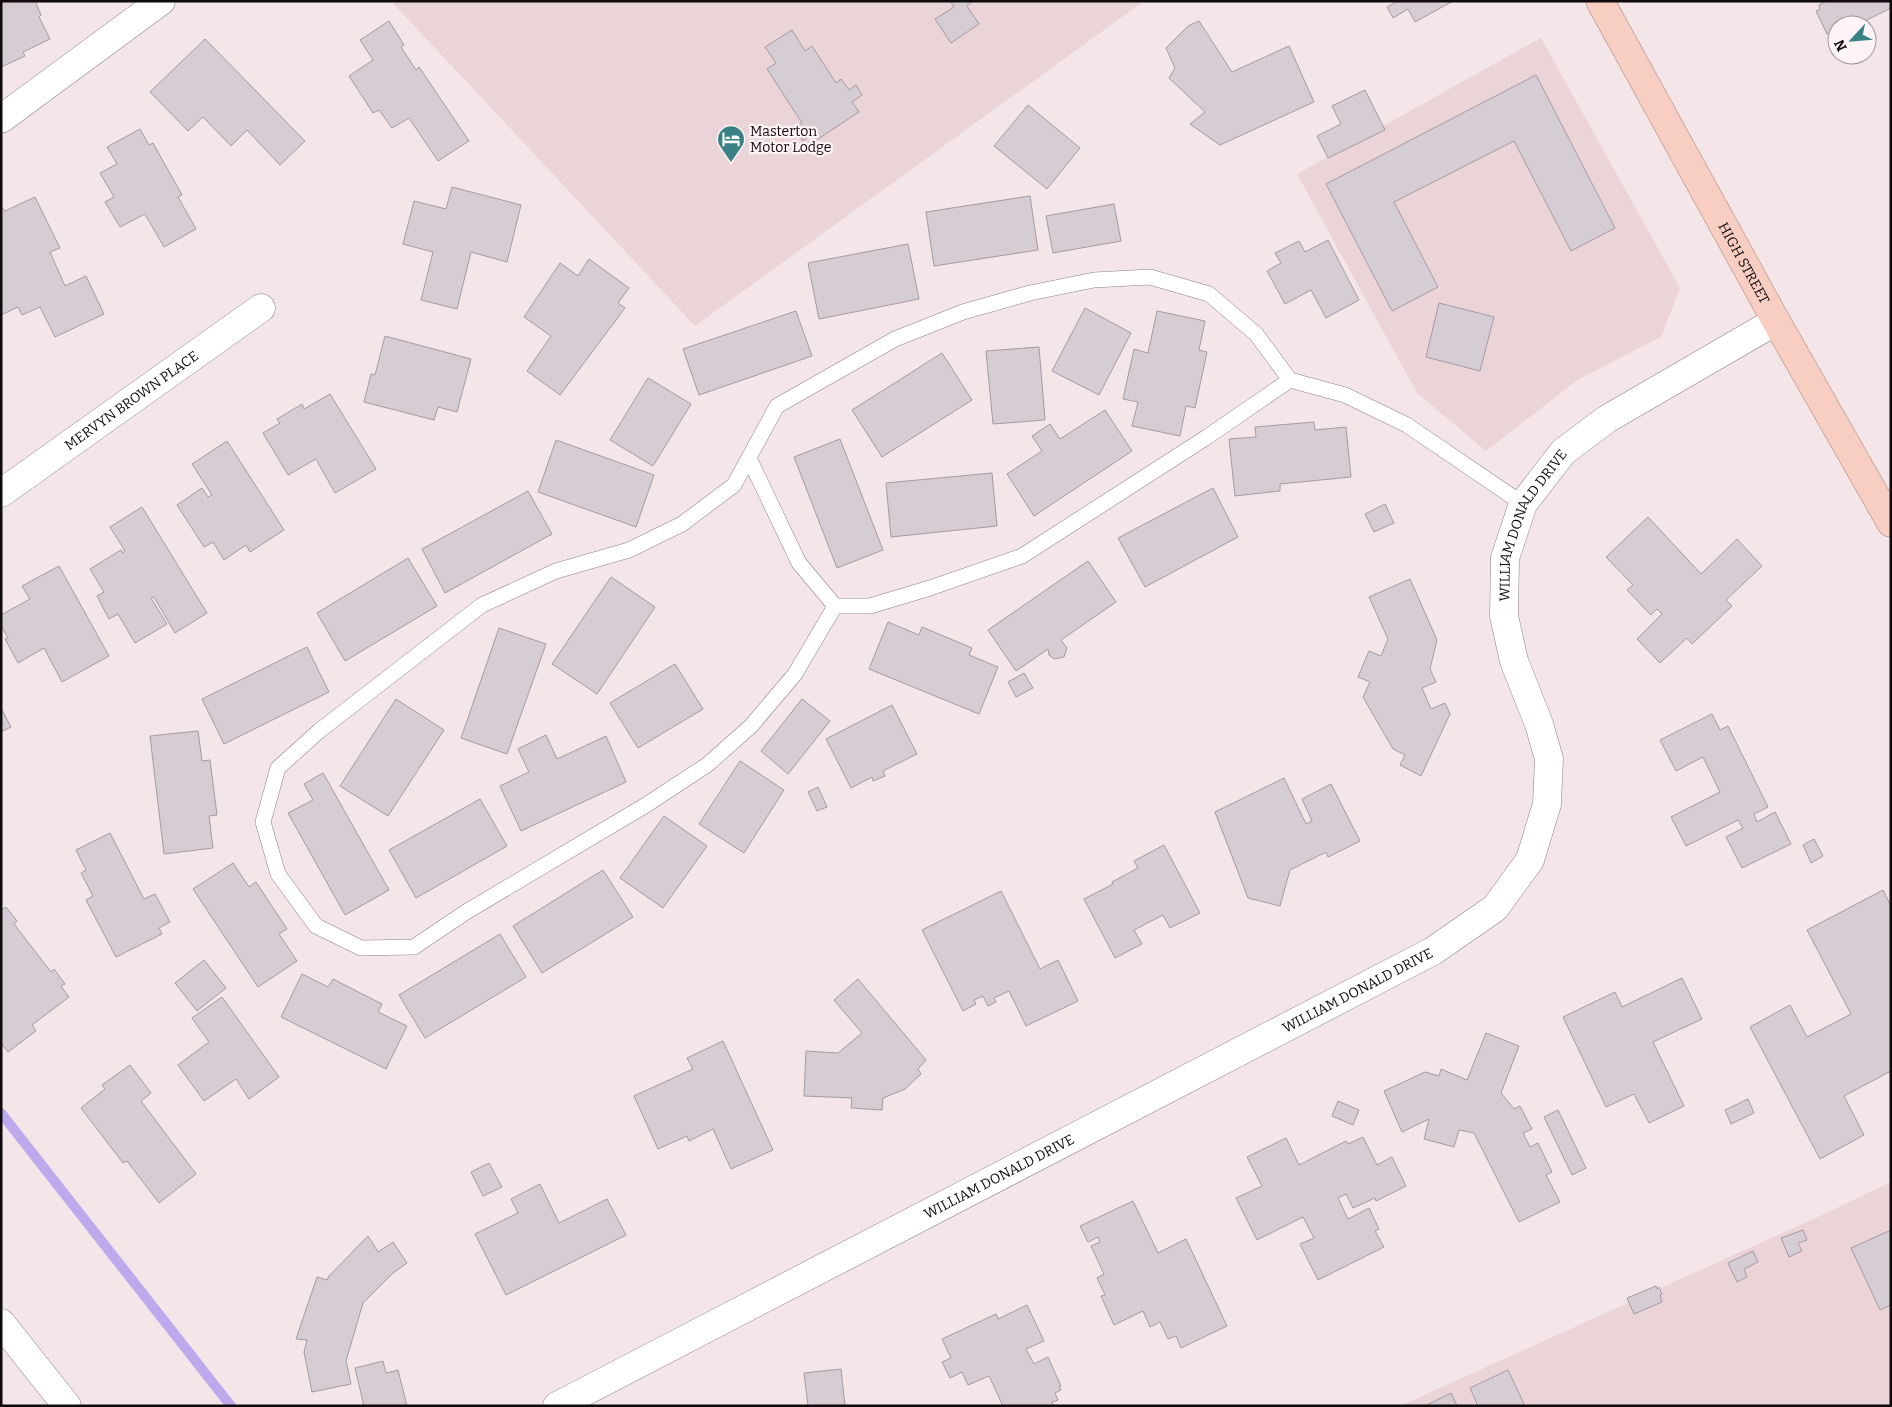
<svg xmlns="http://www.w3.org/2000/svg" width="1892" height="1407" viewBox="0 0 1892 1407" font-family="Bitter,serif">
	<rect width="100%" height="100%" fill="#f3e5e8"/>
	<path fill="#ead4d8" d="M391 1H1144L695 326Z
		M1541 38 1680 288 1661 337 1579 379 1486 451 1417 393 1297 174Z
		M1891 1182V1406H1400L1822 1215Z"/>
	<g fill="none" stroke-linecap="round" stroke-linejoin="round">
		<path stroke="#bda9eb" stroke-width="10" d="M1 1113 231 1406"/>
	</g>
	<path fill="#d6ccd4" stroke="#a49ba2" d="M1 1H35L41 15 39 17 50 39 23 52 25 56 1 67Z
		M950 1H973L967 6 979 24 951 43 935 19 954 7Z
		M1398 1H1453L1415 22 1408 9 1393 18 1387 7Z
		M1826 1H1891V8L1857 25H1837V29L1827 34 1816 11 1820 9 1819 5Z
		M389 21 404 45 401 47 416 70 419 67 469 141 438 161 409 118 392 128 379 110 373 113 349 76 373 60 360 40Z
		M1199 21 1232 72 1289 46 1314 102 1220 145 1190 124 1205 112 1169 78 1175 68 1166 48 1188 26Z
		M792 30 805 51 812 46 836 83 841 79 849 90 856 85 862 95 852 102 859 112 815 141 811 135 803 141 795 128 802 123 767 69 776 63 765 47Z
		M205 39 305 141 280 165 247 130 231 146 203 117 188 131 150 92Z
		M1536 75 1615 228 1571 251 1514 141 1394 202 1438 287 1392 311 1326 184Z
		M1365 90 1385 130 1328 158 1317 136 1341 124 1332 106Z
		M1028 105 1080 148 1047 189 994 146Z
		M140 129 149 145 153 143 182 195 178 197 196 229 164 247 145 214 120 227 105 202 114 197 100 173 117 164 107 147Z
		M452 187 521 205 507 262 471 252 457 309 421 300 433 252 403 244 414 201 446 209Z
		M1030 196 1038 250 934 266 926 212Z
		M35 197 60 248 50 252 65 286 86 276 104 314 55 337 40 307 22 315 18 307 1 315V206L5 211Z
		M1114 204 1121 241 1053 253 1046 216Z
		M1328 240 1359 300 1326 318 1311 290 1285 304 1267 271 1281 263 1275 253 1299 241 1305 252Z
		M908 244 919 299 819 319 808 263Z
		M589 259 629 288 618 303 625 308 560 395 527 371 551 336 524 317 560 263 578 276Z
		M1439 303 1494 317 1480 371 1426 357Z
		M1085 308 1131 333 1099 395 1052 371Z
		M796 311 812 356 699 395 683 349Z
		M1157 311 1205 321 1199 350 1207 352 1195 408 1186 406 1180 436 1132 426 1138 402 1123 399 1134 349 1148 353Z
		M385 336 471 359 457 412 438 407 434 420 364 402 371 374 375 375Z
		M1039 347 1045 420 993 424 986 351Z
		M942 353 972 400 882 457 852 410Z
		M648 378 691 404 653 466 610 440Z
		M330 394 376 469 335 493 316 459 288 475 263 433 280 423 277 419 302 404 304 409Z
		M1105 410 1132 451 1034 516 1007 474 1042 451 1032 436 1050 424 1060 439Z
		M1314 422 1315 430 1346 427 1351 477 1280 484V491L1235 496 1229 439 1256 437 1255 427Z
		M840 439 883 550 837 568 794 457Z
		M556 440 654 475 636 527 538 492Z
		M227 441 284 530 250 552 246 545 224 560 213 542 204 547 177 505 202 488 208 497 212 495 192 464Z
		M992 473 997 526 891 537 886 483Z
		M1213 488 1238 537 1145 587 1118 538Z
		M528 491 552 534 445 593 422 549Z
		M1385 504 1394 523 1374 532 1365 514Z
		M142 507 207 613 175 633 154 597 151 598 167 624 135 643 118 614 109 619 97 596 104 592 90 569 121 550 123 553 125 551 110 527Z
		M1648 517 1701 574 1737 539 1762 566 1726 600 1732 606 1692 644 1687 638 1660 663 1637 639 1662 614 1657 609 1651 615 1627 590 1633 585 1606 557Z
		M408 558 437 606 345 661 317 613Z
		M1088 561 1116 602 1061 640 1067 648 1064 657 1054 659 1049 655 1048 649 1016 671 988 630Z
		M59 566 109 656 62 682 44 648 18 663 5 639 8 638 1 625V615L30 599 22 586Z
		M611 577 655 607 597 694 552 664Z
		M1410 579 1437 640 1430 669 1436 682 1422 688 1431 709 1445 703 1450 714 1421 776 1400 765 1405 755 1393 749 1363 697 1370 682 1358 677 1369 651 1381 656 1388 639 1369 597Z
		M888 622 919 635 922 627 972 648 969 655 998 667 979 714 869 669Z
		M499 628 546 644 507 754 461 738Z
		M307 647 329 692 224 744 202 699Z
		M675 664 703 709 638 748 610 703Z
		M1024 673 1033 688 1016 697 1008 682Z
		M396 699 444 730 388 816 340 786Z
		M802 699 830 721 788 774 761 751Z
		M892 705 917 754 883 771 885 776 873 781 872 777 851 788 826 739Z
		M1 708 11 727 1 732Z
		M1712 714 1720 730 1728 726 1768 807 1754 814 1757 822 1775 812 1791 844 1742 868 1726 837 1743 828 1738 820 1686 846 1671 817 1720 792 1703 757 1676 771 1660 740Z
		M198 731 202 761 210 760 217 815 209 816 213 848 164 854 150 736Z
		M546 735 557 759 606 736 626 782 521 831 500 786 529 772 518 749Z
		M740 761 784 790 744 853 699 824Z
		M323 773 389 890 345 915 288 813 313 800 304 784Z
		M1284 778 1306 824 1312 821 1302 799 1331 784 1360 841 1328 857 1326 852 1290 870 1280 906 1248 898 1215 812Z
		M818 787 827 807 817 811 808 792Z
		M480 799 507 846 416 898 389 850Z
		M664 816 707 846 663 908 620 878Z
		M110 833 144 899 155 894 170 922 159 928 162 934 116 957 86 900 93 896 81 873 86 870 76 850Z
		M1814 839 1823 856 1811 863 1803 845Z
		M1164 845 1200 913 1170 928 1163 915 1134 930 1142 944 1115 958 1084 899 1113 884 1112 882 1138 868 1134 861Z
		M233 863 249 887 256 882 287 929 279 934 297 961 258 987 193 889Z
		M603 870 633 917 542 973 513 926Z
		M1883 890 1891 906V1071L1844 1096 1864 1135 1820 1159 1750 1027 1790 1005 1807 1037 1851 1014 1807 930Z
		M1001 891 1040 969 1058 960 1078 1001 1026 1026 1009 991 994 998 996 1002 988 1006 983 996 974 1000 976 1004 963 1011 922 930Z
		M6 907 17 921 14 924 51 972 54 969 65 984 61 986 69 997 32 1025 36 1031 8 1052 1 1043V908L3 909Z
		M500 934 526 977 425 1038 399 995Z
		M204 960 226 988 197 1011 175 983Z
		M302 974 328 987 333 979 382 1004 378 1012 407 1026 386 1069 281 1017Z
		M1682 978 1702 1019 1653 1042 1684 1106 1649 1123 1634 1094 1606 1107 1563 1017 1615 992 1622 1007Z
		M858 979 926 1060 918 1069 921 1074 905 1089 883 1098 882 1110 851 1108 852 1098 804 1096 806 1051 838 1053 862 1033 834 1000Z
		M222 997 279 1077 249 1099 236 1079 204 1101 178 1065 209 1042 192 1018Z
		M1486 1033 1519 1046 1501 1093 1514 1109 1520 1106 1532 1129 1523 1133 1530 1147 1538 1143 1552 1172 1546 1175 1560 1202 1519 1222 1474 1133 1459 1130 1454 1147 1424 1139 1429 1119 1402 1132 1384 1091 1425 1072 1439 1076 1441 1069 1467 1080Z
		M723 1041 773 1150 731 1169 713 1129 689 1141 687 1136 658 1149 634 1096 693 1069 687 1058Z
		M130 1065 151 1093 141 1101 196 1174 159 1203 127 1161 123 1163 81 1108 105 1089 102 1085Z
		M1748 1099 1754 1113 1731 1124 1725 1110Z
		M1338 1101 1359 1110 1353 1125 1332 1116Z
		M1558 1110 1586 1168 1572 1175 1544 1117Z
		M1363 1137 1377 1165 1392 1157 1406 1186 1376 1201 1375 1198 1353 1208 1346 1194 1338 1198 1348 1219 1369 1208 1379 1229 1375 1231 1384 1247 1318 1280 1300 1244 1314 1238 1303 1217 1257 1240 1236 1198 1262 1186 1247 1157 1286 1138 1299 1165 1346 1141 1348 1144Z
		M489 1163 502 1187 483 1196 471 1172Z
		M540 1184 559 1223 607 1199 626 1235 506 1295 475 1234 518 1213 511 1199Z
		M1133 1201 1158 1253 1186 1239 1227 1326 1181 1348 1176 1336 1168 1339 1160 1322 1150 1327 1143 1311 1114 1325 1101 1296 1105 1295 1097 1278 1104 1274 1091 1246 1100 1242 1098 1237 1088 1242 1080 1226Z
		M1803 1230 1807 1240 1798 1243 1802 1251 1789 1257 1781 1238Z
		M1891 1230V1305L1880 1310 1851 1248Z
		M368 1236 378 1252 393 1242 407 1263 393 1273 363 1303 346 1361 351 1384 312 1392 304 1352 307 1340 296 1339 317 1277 327 1280 329 1276Z
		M1753 1251 1758 1262 1744 1269 1747 1277 1737 1282 1728 1263Z
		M1656 1286 1657 1289 1659 1287 1662 1294 1660 1295 1662 1302 1634 1314 1627 1298Z
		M1027 1305 1044 1341 1026 1349 1034 1364 1048 1357 1061 1386 1059 1387 1061 1390 1055 1393 1058 1400 1052 1402 1054 1406H1003L989 1376 968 1385 962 1372 950 1378 942 1362 951 1358 942 1339 996 1314 998 1319Z
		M383 1361 386 1373 398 1370 407 1406H364L355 1368Z
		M841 1369 845 1406H808L804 1373Z
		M1508 1370 1525 1406H1478L1470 1388Z
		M1451 1393 1457 1406H1425Z"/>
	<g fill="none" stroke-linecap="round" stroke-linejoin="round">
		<g stroke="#8f8385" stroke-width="16">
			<path id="service" d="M1150 277 1209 294 1256 334 1290 380 1207 437 1022 556 930 588 870 606H835L795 674 751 726 707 765 646 805 466 912 414 947 361 948 316 926 278 874 263 822 278 768 319 731 482 605 556 571 629 550 682 524 734 485 777 406 895 339 963 312 1030 293 1094 280Z
				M1290 380 1345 395 1407 425 1523 504
				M749 458 799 563 835 606"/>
		</g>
		<g stroke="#8f8385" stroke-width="29">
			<g id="minor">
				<path d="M1 119 161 1"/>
				<path id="s1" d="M1 493 261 308"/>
				<path d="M1 1323 67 1406"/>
				<path id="s2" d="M557 1406 1433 951 1495 908 1530 860 1547 804 1549 759 1539 724 1514 661 1504 616 1505 558 1523 504 1563 452 1607 419 1776 321"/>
			</g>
		</g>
		<g stroke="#a58178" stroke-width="29">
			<g id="trunk">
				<path id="s3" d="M1600 1 1776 321 1891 523"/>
			</g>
		</g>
		<use href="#service" stroke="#fff" stroke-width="15"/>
		<use href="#minor" stroke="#fff" stroke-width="28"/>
		<use href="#trunk" stroke="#f8cec2" stroke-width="28"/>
	</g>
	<defs>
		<g id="hotel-pin" transform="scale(1.4375)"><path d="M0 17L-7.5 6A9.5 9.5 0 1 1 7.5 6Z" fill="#388184" stroke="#fef3f5"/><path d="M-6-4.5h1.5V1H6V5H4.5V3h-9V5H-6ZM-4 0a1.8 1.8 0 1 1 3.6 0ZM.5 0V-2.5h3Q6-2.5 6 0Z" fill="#fff"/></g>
	</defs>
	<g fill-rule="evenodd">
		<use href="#hotel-pin" x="731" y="139"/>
	</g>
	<g text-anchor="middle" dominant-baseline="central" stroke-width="4.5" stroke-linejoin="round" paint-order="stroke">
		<g font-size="14" fill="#0f0a0b" stroke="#fef3f5" text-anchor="start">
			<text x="750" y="131">Masterton<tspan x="750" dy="16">Motor Lodge</tspan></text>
		</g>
		<g font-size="14" fill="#0f0a0b" stroke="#fef3f5">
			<text stroke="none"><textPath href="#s3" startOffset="299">HIGH STREET</textPath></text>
			<text stroke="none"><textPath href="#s1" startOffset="160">MERVYN BROWN PLACE</textPath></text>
			<text stroke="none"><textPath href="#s2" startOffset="1474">WILLIAM DONALD DRIVE</textPath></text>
			<text stroke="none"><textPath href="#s2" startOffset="902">WILLIAM DONALD DRIVE</textPath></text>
			<text stroke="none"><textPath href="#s2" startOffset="498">WILLIAM DONALD DRIVE</textPath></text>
		</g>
	</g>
	<rect width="1892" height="1407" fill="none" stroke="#0f0a0b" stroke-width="5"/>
	<g transform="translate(1852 40) rotate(244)"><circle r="24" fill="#fef3f5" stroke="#9e9697"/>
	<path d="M0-4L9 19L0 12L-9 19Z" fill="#388184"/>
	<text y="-8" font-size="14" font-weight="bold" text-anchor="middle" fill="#0f0a0b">N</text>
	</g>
</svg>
